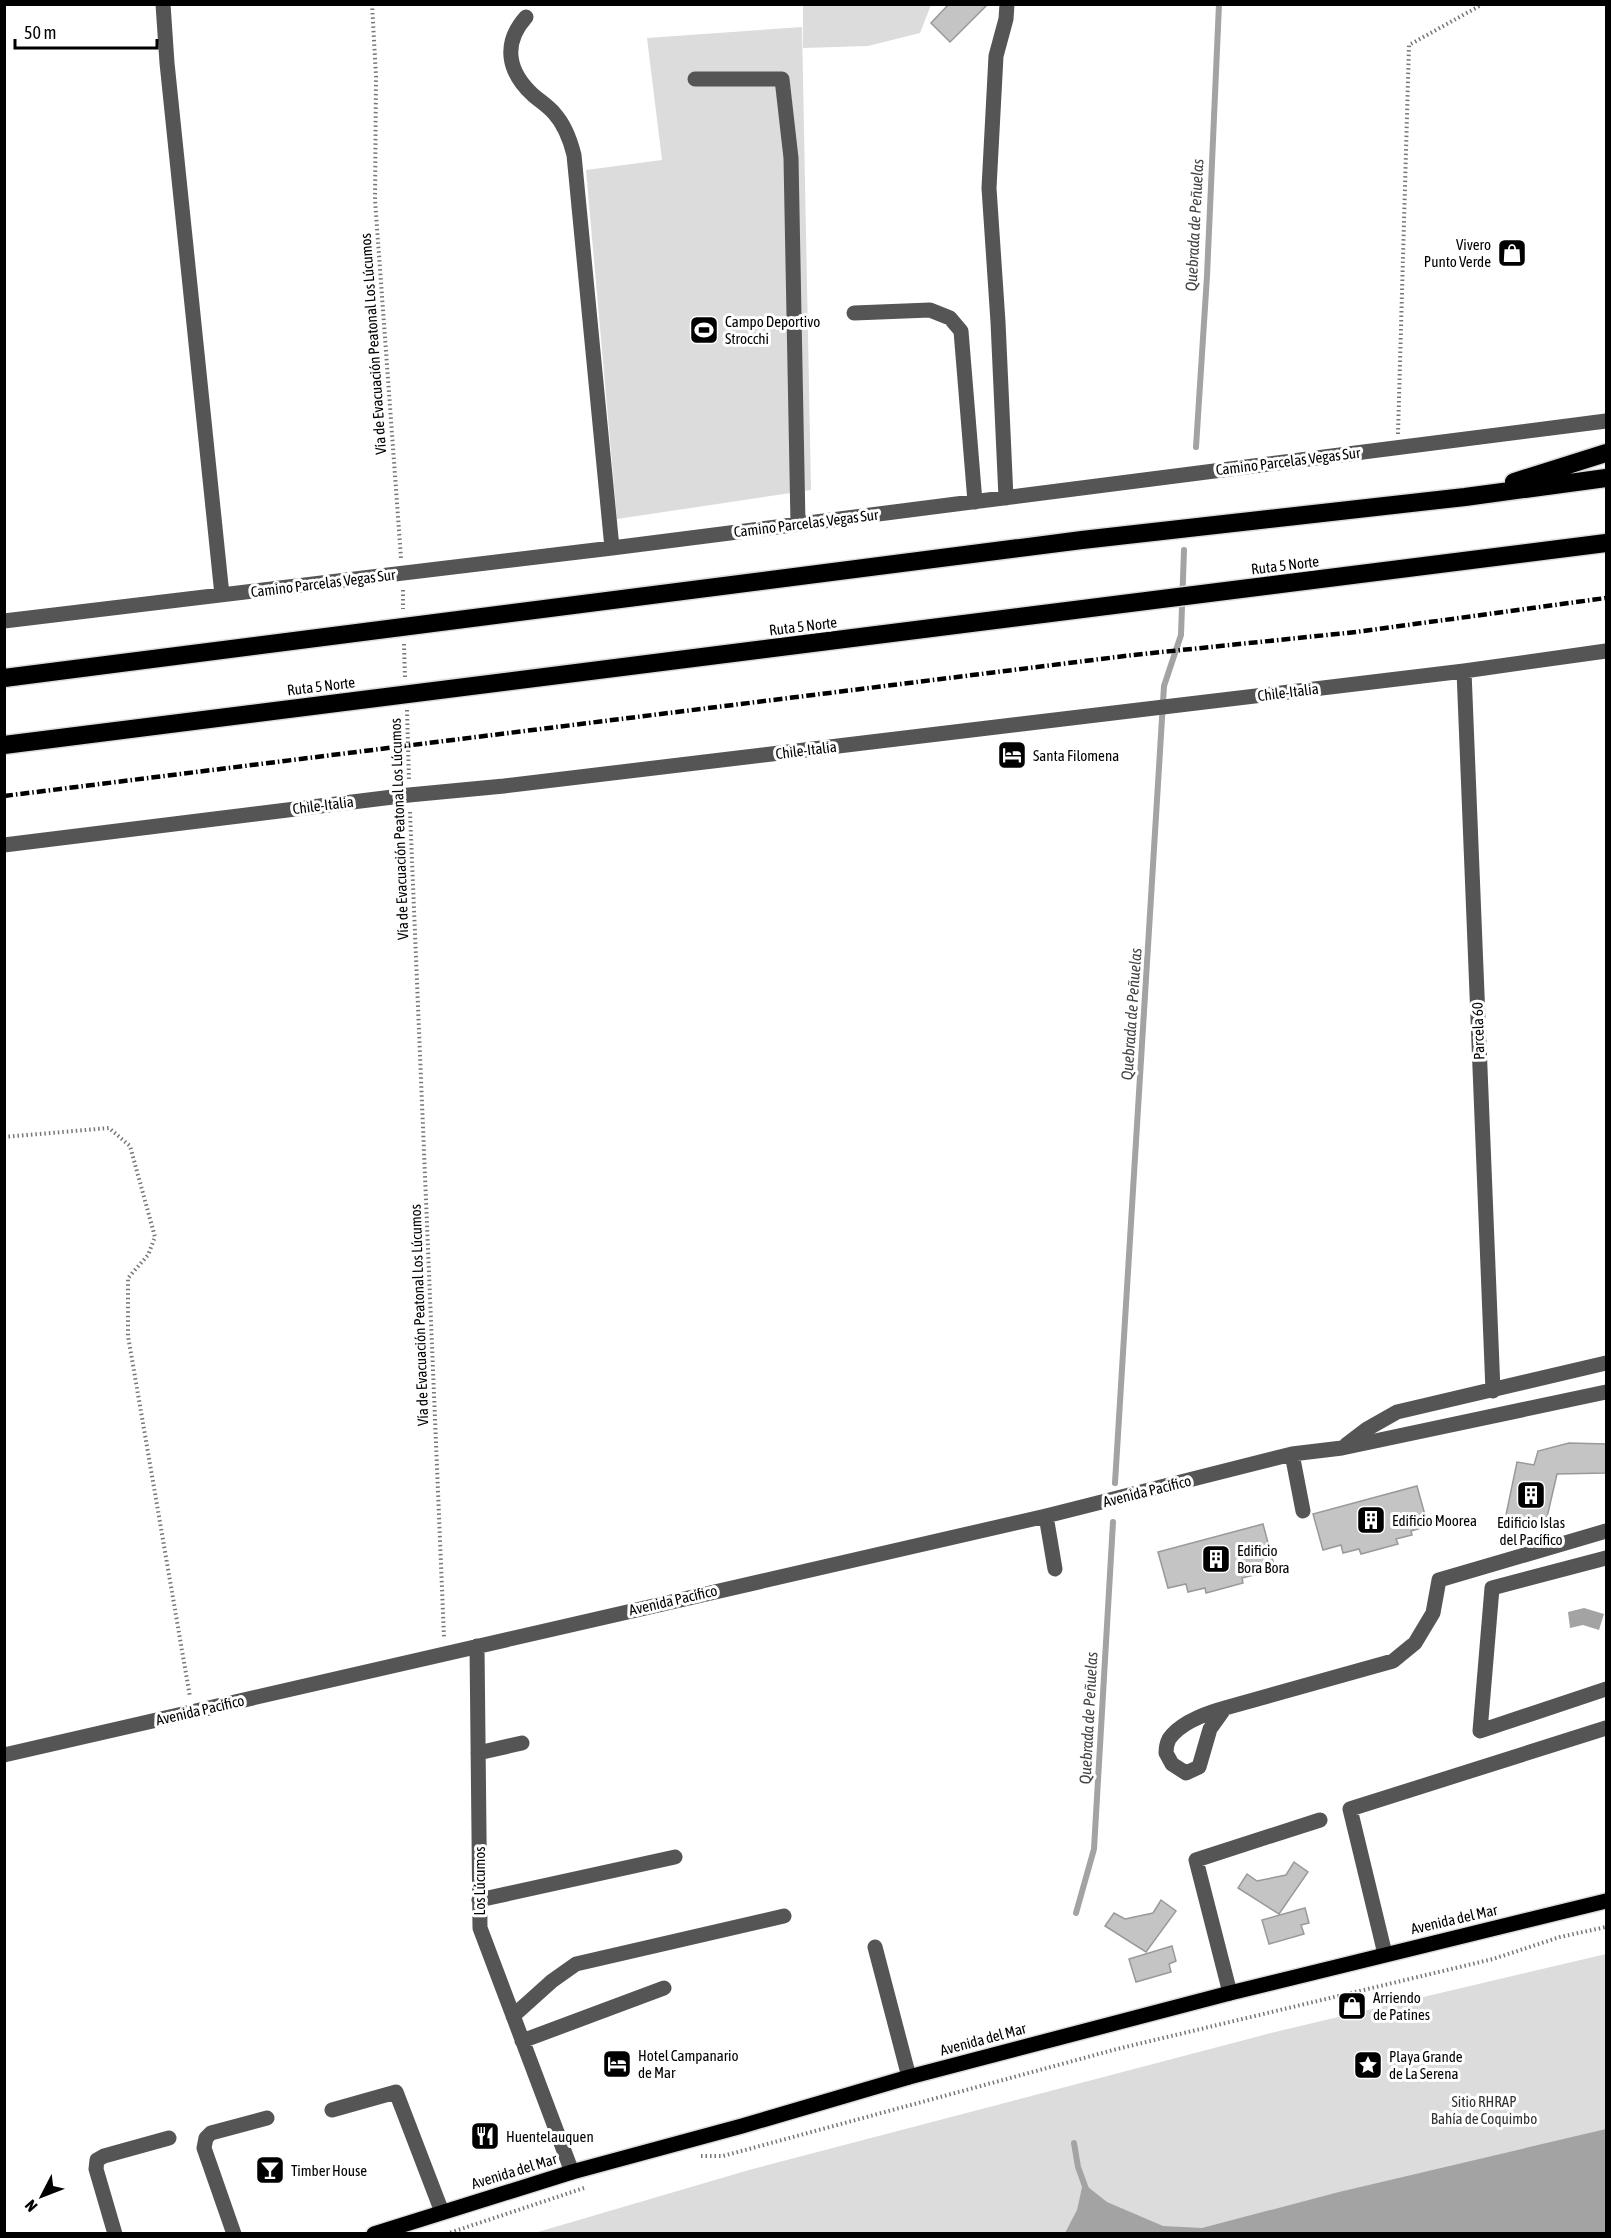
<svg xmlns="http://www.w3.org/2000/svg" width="1611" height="2238" viewBox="0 0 1611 2238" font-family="'Asap Condensed',sans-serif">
	<rect width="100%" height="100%" fill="#fff"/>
	<path fill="#dcdcdc" d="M803 5V4L931 5 920 33 868 46 803 48Z
		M802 27 811 490 617 519 586 170 662 160 647 38Z
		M1606 1954V2233L531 2234 749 2170 1279 2031Z"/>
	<path fill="#a3a3a3" d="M1584 1608 1604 1614 1599 1630 1583 1625 1570 1628 1568 1612Z
		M1606 2129V2233H1065L1077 2210 1083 2183 1107 2202 1163 2226 1202 2228 1339 2192Z"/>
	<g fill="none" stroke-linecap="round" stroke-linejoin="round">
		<path stroke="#a3a3a3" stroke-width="6" d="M1196 447 1207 276 1219 4
			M1115 1483 1164 686 1181 635 1184 550
			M1076 1913 1094 1849 1113 1522
			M1074 2143 1078 2167 1086 2189"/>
	</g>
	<path fill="#c4c4c4" stroke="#999" stroke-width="1.5" d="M949 4H988L950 42 931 23Z
		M1569 1443 1606 1444V1473L1557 1474 1545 1526 1506 1515 1517 1462 1534 1465 1538 1451Z
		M1417 1486 1428 1526 1411 1531 1412 1535 1396 1539 1398 1544 1361 1554 1359 1549 1343 1553 1341 1545 1323 1550 1313 1514Z
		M1263 1524 1274 1565 1257 1570 1258 1574 1242 1578 1243 1583 1206 1593 1205 1588 1188 1592 1186 1584 1168 1588 1158 1552Z
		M1294 1862 1308 1872 1279 1914 1238 1888 1247 1874 1257 1881 1286 1875Z
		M1161 1900 1176 1911 1146 1952 1105 1926 1114 1913 1125 1919 1153 1913Z
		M1305 1908 1309 1923 1301 1925 1304 1934 1269 1944 1262 1920Z
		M1172 1946 1176 1961 1169 1964 1171 1972 1136 1982 1129 1959Z"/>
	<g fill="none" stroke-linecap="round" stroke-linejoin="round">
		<g stroke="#dbdbdb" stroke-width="18">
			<path id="major" d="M374 2234 572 2172 742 2126 909 2077 1230 1993 1606 1901"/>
		</g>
		<g stroke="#dbdbdb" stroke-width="21">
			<path id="highway" d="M1514 482 1606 453
				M4 678 1082 540 1465 497 1606 478
				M4 745 1606 543"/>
		</g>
		<path stroke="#777" stroke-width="4" stroke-dasharray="1.5 3" stroke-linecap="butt" d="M372 4 376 76 375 200 401 558
			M1398 434 1409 45 1483 4
			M403 590V609
			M404 644 405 678
			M407 710 409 780
			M410 812 444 1637
			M4 1137 109 1128 130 1146 155 1237 148 1255 128 1278V1336L190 1697
			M701 2156H723L1117 2049 1493 1959 1560 1937 1606 1927
			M446 2234 584 2188"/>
		<path stroke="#555" stroke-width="15" d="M163 4 167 63 222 595
			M526 17C502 44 508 72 533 95 540 101 548 106 554 113 565 125 570 139 574 155L612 548
			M695 79H782L791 158 798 524
			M854 313 930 310 950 318 961 331 975 502
			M1006 498 998 322 989 188 996 56 1006 19 1007 4
			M4 621 612 548 1606 421
			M1464 671 1493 1391
			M4 845 409 795 504 786 1464 671 1606 651
			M1346 1445 1367 1429 1397 1412 1606 1363
			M1292 1454 1303 1511
			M1046 1516 1055 1569
			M1606 1558 1492 1588 1480 1731 1606 1689
			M477 1646 480 1928 572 2172
			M1225 1708 1210 1729 1199 1767 1186 1773 1172 1764 1166 1753C1166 1749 1167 1743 1169 1739 1180 1723 1207 1713 1225 1708L1393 1661 1415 1643 1433 1613 1439 1580 1606 1531
			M478 1753 522 1743
			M4 1755 1046 1516 1292 1454 1342 1448 1606 1392
			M479 1900 675 1857
			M875 1947 909 2077
			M1385 1954 1350 1809 1606 1728
			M1230 1993 1196 1860 1320 1820
			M513 2016 552 1981 576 1964 784 1916
			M522 2041 664 1988
			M332 2110 396 2092 442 2212
			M115 2234 96 2169 97 2160 104 2156 169 2138
			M234 2234 204 2148 206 2138 211 2133 267 2118"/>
		<use href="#major" stroke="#000" stroke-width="15"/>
		<use href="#highway" stroke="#000" stroke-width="18"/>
		<path stroke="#000" stroke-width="4.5" stroke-dasharray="9 3 1.5 3" stroke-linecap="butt" d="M4 796 1133 655 1356 632 1606 598"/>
	</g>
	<defs>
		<g id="shop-square" transform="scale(1.5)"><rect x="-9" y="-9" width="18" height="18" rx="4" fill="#000" stroke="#fff"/><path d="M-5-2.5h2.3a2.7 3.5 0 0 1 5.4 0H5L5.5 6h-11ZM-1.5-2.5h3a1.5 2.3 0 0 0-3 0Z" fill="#fff"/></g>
		<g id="stadium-square" transform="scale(1.5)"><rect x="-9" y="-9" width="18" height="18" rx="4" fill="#000" stroke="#fff"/><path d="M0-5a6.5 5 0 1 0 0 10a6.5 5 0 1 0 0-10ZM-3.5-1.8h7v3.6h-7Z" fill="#fff"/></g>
		<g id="hotel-square" transform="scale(1.5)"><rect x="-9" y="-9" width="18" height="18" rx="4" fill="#000" stroke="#fff"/><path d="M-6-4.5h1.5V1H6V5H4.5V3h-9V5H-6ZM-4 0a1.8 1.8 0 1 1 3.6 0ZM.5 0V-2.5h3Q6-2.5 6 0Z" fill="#fff"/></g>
		<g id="building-square" transform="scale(1.5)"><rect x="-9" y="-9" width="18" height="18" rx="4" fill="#000" stroke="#fff"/><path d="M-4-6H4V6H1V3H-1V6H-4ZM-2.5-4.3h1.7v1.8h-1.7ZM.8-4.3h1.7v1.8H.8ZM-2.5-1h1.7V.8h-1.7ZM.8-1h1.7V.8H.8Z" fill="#fff"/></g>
		<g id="sight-square" transform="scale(1.5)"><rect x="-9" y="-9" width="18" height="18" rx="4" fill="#000" stroke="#fff"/><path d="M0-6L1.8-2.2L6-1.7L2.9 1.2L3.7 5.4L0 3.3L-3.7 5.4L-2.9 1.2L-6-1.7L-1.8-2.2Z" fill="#fff"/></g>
		<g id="restaurant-square" transform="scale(1.5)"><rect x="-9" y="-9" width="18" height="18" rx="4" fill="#000" stroke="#fff"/><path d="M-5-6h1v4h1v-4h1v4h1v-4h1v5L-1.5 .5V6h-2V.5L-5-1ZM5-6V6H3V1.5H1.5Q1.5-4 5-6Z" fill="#fff"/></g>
		<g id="bar-square" transform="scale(1.5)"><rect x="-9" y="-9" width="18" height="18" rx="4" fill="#000" stroke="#fff"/><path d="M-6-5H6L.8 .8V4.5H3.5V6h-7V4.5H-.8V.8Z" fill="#fff"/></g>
	</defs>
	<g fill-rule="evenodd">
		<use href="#shop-square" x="1512" y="253"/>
		<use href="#stadium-square" x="704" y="330"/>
		<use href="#hotel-square" x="1012" y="755"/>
		<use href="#building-square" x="1531" y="1495"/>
		<use href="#building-square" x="1371" y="1520"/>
		<use href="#building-square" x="1216" y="1559"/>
		<use href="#shop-square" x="1352" y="2006"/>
		<use href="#hotel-square" x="617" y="2064"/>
		<use href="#sight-square" x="1368" y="2065"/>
		<use href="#restaurant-square" x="485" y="2136"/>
		<use href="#bar-square" x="270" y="2170"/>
	</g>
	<g text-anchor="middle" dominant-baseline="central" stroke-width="6" stroke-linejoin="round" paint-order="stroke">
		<g font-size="15" fill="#000" stroke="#fff" text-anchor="start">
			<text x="1491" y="244" text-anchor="end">Vivero<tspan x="1491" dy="17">Punto Verde</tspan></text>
			<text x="725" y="321">Campo Deportivo<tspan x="725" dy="17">Strocchi</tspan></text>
			<text x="1033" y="755">Santa Filomena</text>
			<text x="1392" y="1520">Edificio Moorea</text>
			<text x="1531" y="1522" text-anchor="middle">Edificio Islas<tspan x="1531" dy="17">del Pacífico</tspan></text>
			<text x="1237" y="1550">Edificio<tspan x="1237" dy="17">Bora Bora</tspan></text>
			<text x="1373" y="1997">Arriendo<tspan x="1373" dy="17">de Patines</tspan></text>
			<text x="638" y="2055">Hotel Campanario<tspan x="638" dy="17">de Mar</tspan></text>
			<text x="1389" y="2056">Playa Grande<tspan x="1389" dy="17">de La Serena</tspan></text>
			<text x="506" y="2136">Huentelauquen</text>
			<text x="291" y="2170">Timber House</text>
		</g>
		<g font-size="15" fill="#000" stroke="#fff">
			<text transform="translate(373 344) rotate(-94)">Vía de Evacuación Peatonal Los Lúcumos</text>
			<text transform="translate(1288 461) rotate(-7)">Camino Parcelas Vegas Sur</text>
			<text transform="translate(806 523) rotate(-7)">Camino Parcelas Vegas Sur</text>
			<text transform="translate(1285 565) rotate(-7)">Ruta 5 Norte</text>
			<text transform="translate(323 583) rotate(-7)">Camino Parcelas Vegas Sur</text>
			<text transform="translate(803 626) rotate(-7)">Ruta 5 Norte</text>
			<text transform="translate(321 686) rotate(-7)">Ruta 5 Norte</text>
			<text transform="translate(1288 692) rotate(-7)">Chile-Italia</text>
			<text transform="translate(806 750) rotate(-7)">Chile-Italia</text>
			<text transform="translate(323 805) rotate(-7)">Chile-Italia</text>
			<text transform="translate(399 829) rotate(-92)">Vía de Evacuación Peatonal Los Lúcumos</text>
			<text transform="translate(1478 1031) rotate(-92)">Parcela 60</text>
			<text transform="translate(419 1315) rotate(-92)">Vía de Evacuación Peatonal Los Lúcumos</text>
			<text transform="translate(1147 1491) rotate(-14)">Avenida Pacífico</text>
			<text transform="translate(673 1600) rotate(-13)">Avenida Pacífico</text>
			<text transform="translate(200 1710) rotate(-13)">Avenida Pacífico</text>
			<text transform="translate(479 1881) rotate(-90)">Los Lúcumos</text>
			<text transform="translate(1454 1919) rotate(-13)">Avenida del Mar</text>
			<text transform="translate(983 2039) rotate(-15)">Avenida del Mar</text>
			<text transform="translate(514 2171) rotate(-17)">Avenida del Mar</text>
		</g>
		<g font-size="15" fill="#333" stroke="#fff">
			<text x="1484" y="2101">Sitio RHRAP<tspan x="1484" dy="17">Bahía de Coquimbo</tspan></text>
		</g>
		<g font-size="16" font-style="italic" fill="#444" stroke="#fff">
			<text transform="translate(1194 225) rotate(-87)">Quebrada de Peñuelas</text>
			<text transform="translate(1131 1014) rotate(-86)">Quebrada de Peñuelas</text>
			<text transform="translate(1088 1718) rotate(-87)">Quebrada de Peñuelas</text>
		</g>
	</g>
	<rect width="1611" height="2238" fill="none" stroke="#000000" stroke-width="12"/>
	<g transform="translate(42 2196) rotate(228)" stroke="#ffffff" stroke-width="4.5" paint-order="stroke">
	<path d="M0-4.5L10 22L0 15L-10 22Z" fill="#000000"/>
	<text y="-9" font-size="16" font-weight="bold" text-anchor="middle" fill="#000000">N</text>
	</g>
	<path d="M15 39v9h142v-9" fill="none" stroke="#000000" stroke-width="3"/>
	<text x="24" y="39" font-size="18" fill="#000000" stroke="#ffffff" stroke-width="4.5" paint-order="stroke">50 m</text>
</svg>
